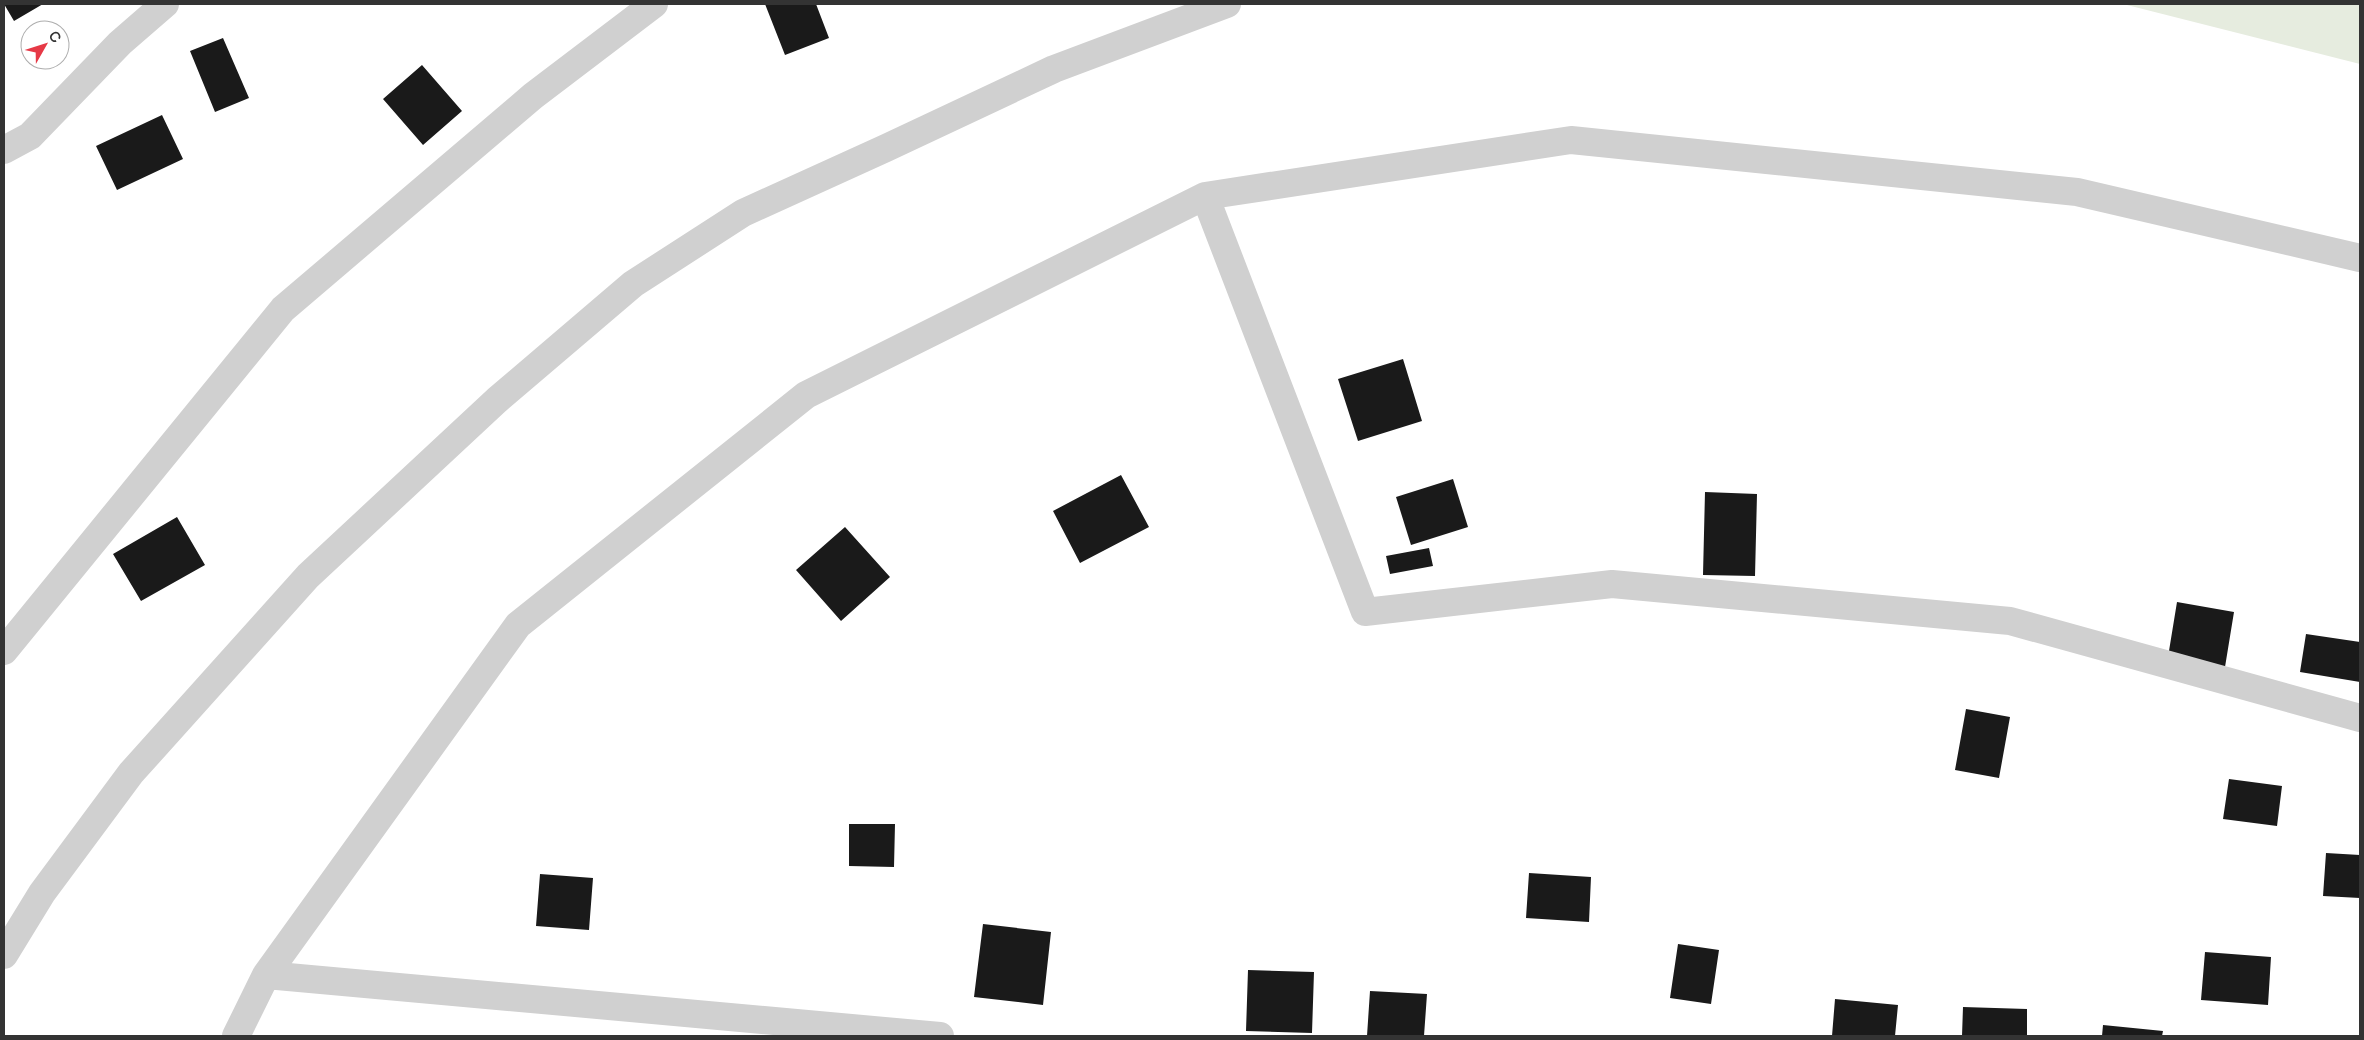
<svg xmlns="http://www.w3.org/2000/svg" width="2364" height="1040" viewBox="0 0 2364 1040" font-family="Manrope,sans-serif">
	<rect width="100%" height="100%" fill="#fff"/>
	<path fill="#e6ecdf" d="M2123 4H2360V64Z"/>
	<path fill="#1a1a1a" d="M4 4H43L14 21Z
		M765 4H816L829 38 785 55Z
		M223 38 249 98 215 112 190 51Z
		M422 65 462 111 423 145 383 99Z
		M162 115 183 159 117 190 96 146Z
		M1403 359 1422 421 1358 441 1338 379Z
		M1121 475 1149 527 1080 563 1053 511Z
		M1453 479 1468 527 1411 545 1396 497Z
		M1705 492 1757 494 1755 576 1703 575Z
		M177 517 205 565 141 601 113 554Z
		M845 527 890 577 841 621 796 570Z
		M1429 548 1433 566 1390 574 1386 556Z
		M2177 602 2234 612 2225 667 2168 657Z
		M2306 634 2360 642V682L2300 672Z
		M1966 709 2010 717 1999 778 1955 770Z
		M2229 779 2282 786 2277 826 2223 819Z
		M849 824H895L894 867 849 866Z
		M2326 853 2360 855V898L2323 896Z
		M1529 873 1591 877 1589 922 1526 918Z
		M540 874 593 878 589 930 536 926Z
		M983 924 1051 932 1043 1005 974 997Z
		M1678 944 1719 950 1711 1004 1670 998Z
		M2205 952 2271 957 2268 1005 2201 1000Z
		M1248 970 1314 972 1312 1033 1246 1031Z
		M1370 991 1427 994 1424 1036H1367Z
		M1835 999 1898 1005 1895 1036H1832Z
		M1963 1007 2027 1009V1036H1962Z
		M2103 1025 2163 1031 2162 1036H2102Z"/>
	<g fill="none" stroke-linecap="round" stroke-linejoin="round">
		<path stroke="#d0d0d0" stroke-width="28" d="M4 150 30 136 120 43 165 4
			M1205 196 1365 612 1612 584 2010 621 2360 718
			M4 651 283 309 533 96 654 4
			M4 955 42 893 131 773 308 576 497 400 633 284 743 213 886 148 1054 69 1227 4
			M266 975 518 625 806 395 1205 196 1571 140 2077 192 2360 258
			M236 1036 266 975 940 1036"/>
	</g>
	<rect width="2364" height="1040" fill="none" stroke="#333333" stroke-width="10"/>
	<g transform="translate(45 45) rotate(51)"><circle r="24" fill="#ffffff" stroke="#adadad"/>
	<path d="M0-4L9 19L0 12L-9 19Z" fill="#e63946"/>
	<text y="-8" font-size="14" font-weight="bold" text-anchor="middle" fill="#333333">С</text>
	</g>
</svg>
